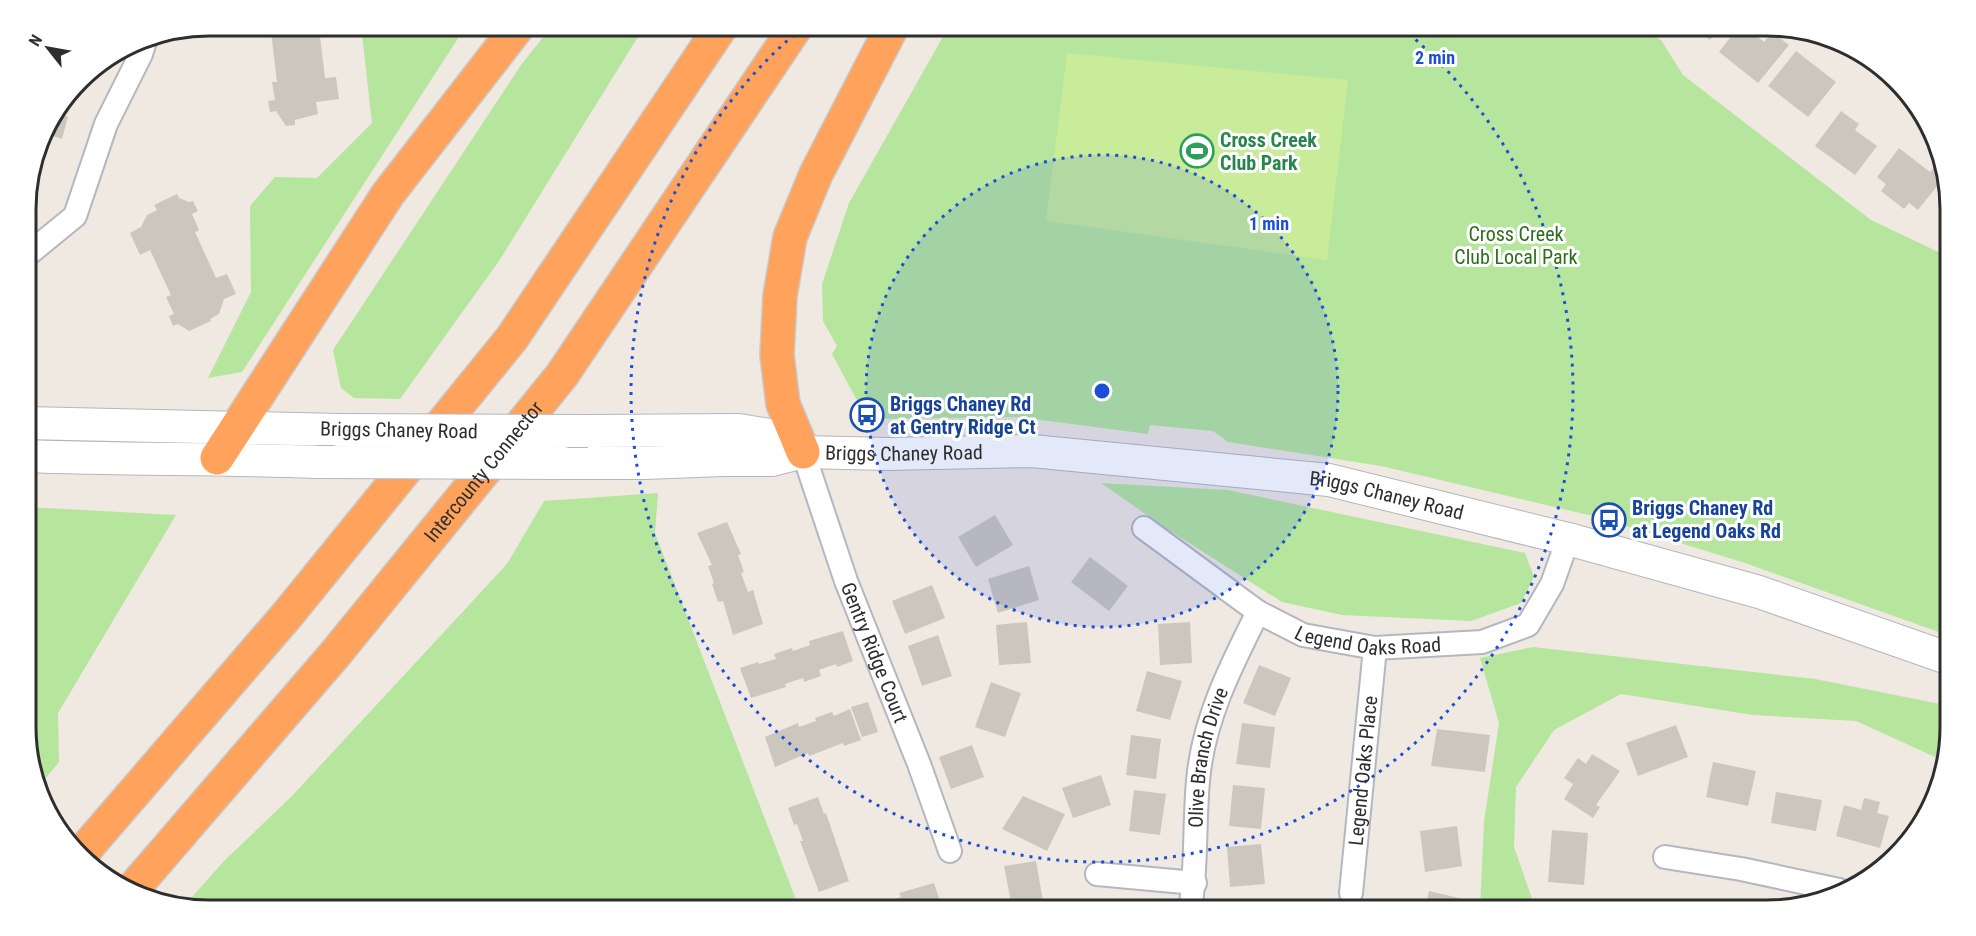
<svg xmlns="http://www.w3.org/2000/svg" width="1976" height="936" viewBox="0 0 1976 936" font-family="'Roboto Condensed',sans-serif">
	<rect width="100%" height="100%" fill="#efe9e1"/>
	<path fill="#b6e59e" d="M462 26H466L242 372 208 378 251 292 250 206 275 177 317 178 372 123 361 26Z
		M552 26H648L636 40 499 261 400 399 354 398 341 388 333 350 521 65Z
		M949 26H1640L1661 40 1683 75 1871 220 1949 257 1950 636 1745 563 1593 516 1381 466 1228 442 1213 431 1150 425 1148 434 1018 417 867 419 832 354 837 346 823 321 822 284 849 203Z
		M1101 483 1228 490 1525 553 1534 577 1521 603 1471 621 1342 615 1282 602 1161 525Z
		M658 493 655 533 800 910H209L184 906 224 861 292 796 507 564 544 501Z
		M27 507 176 515 58 713 59 762 41 784 27 751Z
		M1533 647 1815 679 1950 706V728L1944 761 1856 721 1753 715 1621 694 1554 730 1516 787 1514 847 1536 910H1480L1484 822 1499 723 1480 658Z"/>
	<path fill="#c9ec9a" d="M1067 53 1348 80 1327 260 1046 221Z"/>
	<path fill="#cbc7bf" d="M259 25H326L319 28 325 78 336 77 339 99 316 102 318 114 295 120V125L286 126 276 111 270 112 268 101 275 100 272 82H277L271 32 260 33Z
		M1690 25H1721L1710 40Z
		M1740 25H1743L1764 42 1772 32 1789 45 1758 83 1719 52Z
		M1796 51 1836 82 1808 117 1768 86Z
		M1841 111 1859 124 1855 130 1877 146 1855 175 1815 146Z
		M55 113 68 117 62 139 43 133 45 127Z
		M1899 148 1930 172 1934 167 1945 176 1918 210 1909 203 1904 209 1881 191 1886 184 1877 177Z
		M1949 192V214L1938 206Z
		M177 194 179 198 189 202 193 201 198 211 192 214 199 230 195 232 216 278 227 274 236 294 224 299 219 314 210 319 211 321 189 331 178 324 173 326 169 316 174 314 166 297 171 295 150 250 140 255 130 233 141 227 147 215 157 210 154 205Z
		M995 515 1013 545 976 567 958 537Z
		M727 522 741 554 738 555 744 572 741 573 748 592 753 590 763 624 733 635 723 601 718 602 712 584 714 583 708 566 712 565 697 533Z
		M1090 557 1128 586 1109 611 1071 582Z
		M1029 566 1039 600 998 613 988 579Z
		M932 585 945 618 905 634 892 601Z
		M1027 622 1031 663 999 665 996 625Z
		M1190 622 1192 663 1160 665 1158 624Z
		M843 631 853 661 837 667 836 664 819 670 821 676 804 682 803 678 785 684 786 687 751 698 740 668 758 662 759 664 776 659 774 654 792 648 793 651 810 645 809 641Z
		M938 635 952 676 922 686 908 646Z
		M1259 665 1291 678 1275 716 1243 703Z
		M1147 671 1182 681 1170 720 1136 711Z
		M991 682 1021 693 1005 737 975 727Z
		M868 702 878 732 862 737 851 707Z
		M850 709 861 740 844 746 843 743 809 756 808 753 775 767 765 737 798 723 799 727 816 721 815 718 832 712 834 716Z
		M1242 723 1275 727 1270 768 1236 764Z
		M1676 725 1688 757 1638 776 1626 743Z
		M1437 729 1490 735 1485 772 1431 766Z
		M1131 735 1161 739 1156 779 1126 775Z
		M972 745 984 777 951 789 939 757Z
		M1592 754 1620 771 1596 805 1600 807 1593 818 1564 799 1573 784 1564 778 1578 758 1586 764Z
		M1713 762 1756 771 1748 806 1706 797Z
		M1101 775 1111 805 1073 818 1062 788Z
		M1233 785 1265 788 1261 829 1229 826Z
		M1134 790 1166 794 1160 835 1129 831Z
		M1776 792 1822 800 1816 831 1771 823Z
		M1023 796 1065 814 1047 851 1002 829Z
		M818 797 824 814 826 813 849 881 819 892 800 841H803L797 824 794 825 788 808Z
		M1864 798 1880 802 1877 813 1889 816 1880 848 1836 836 1844 805 1861 810Z
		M1910 822 1920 824 1903 850Z
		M1457 826 1462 866 1425 872 1420 831Z
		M1552 830 1588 833 1584 885 1548 882Z
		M1261 844 1265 884 1230 887 1227 847Z
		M1036 861 1043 901 1012 907 1004 866Z
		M934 883 943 910H867L865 906 882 899 884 903 901 897 899 893Z
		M1429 891 1463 899 1460 910H1425Z"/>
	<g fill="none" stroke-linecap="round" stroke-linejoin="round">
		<g stroke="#b4b7c1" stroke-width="26">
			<g id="street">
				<path d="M26 256 75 216 106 124 141 54 146 38"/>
				<path id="s1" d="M803 452 846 581 919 764 950 851"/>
				<path id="s2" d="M1144 528 1258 612 1303 635 1375 648 1482 642 1528 625 1552 584 1568 539"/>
				<path d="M1665 857 1741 869 1839 890"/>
				<path d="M1097 874 1195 883"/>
				<path id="s3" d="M1351 893 1375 648"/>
				<path id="s4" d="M1190 910C1197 867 1194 824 1198 781 1203 720 1231 666 1258 612"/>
			</g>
		</g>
		<g stroke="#b4b7c1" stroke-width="34">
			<g id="secondary">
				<path d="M26 423 339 430"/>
				<path d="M588 431 739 430 775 436 803 452"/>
				<path d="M26 456C123 460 219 458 316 462"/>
				<path id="s5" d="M563 463H645L723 460H772L803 452 888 454 1032 451 1329 480 1568 539 1759 592 1950 659"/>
			</g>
		</g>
		<g stroke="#c9c9c9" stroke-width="36">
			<g id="highway">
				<path d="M803 452 783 404 777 355 780 296 790 237 816 174 893 25"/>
				<path d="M217 458 388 194 519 25"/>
				<path d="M82 853 288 614 512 338 722 25"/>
				<path id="s6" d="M131 891 336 653 562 375 797 25"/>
			</g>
		</g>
		<use href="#street" stroke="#fff" stroke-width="22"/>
		<use href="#secondary" stroke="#fff" stroke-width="32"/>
		<use href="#highway" stroke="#ffa35c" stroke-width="33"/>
		<g stroke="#b4b7c1" stroke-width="34" stroke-linecap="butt">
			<path id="secondary-bridge" d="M339 430 588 431
				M316 462 563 463"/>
		</g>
		<use href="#secondary-bridge" stroke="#fff" stroke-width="32"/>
	</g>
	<circle cx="1102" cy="391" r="236" fill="#1d4ed8" fill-opacity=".12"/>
	<g fill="none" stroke="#1d4ed8" stroke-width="3" stroke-dasharray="3 6">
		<circle cx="1102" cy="391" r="236"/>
		<path d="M1402 28A471 471 0 1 1 802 28"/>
	</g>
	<defs>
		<g id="stadium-ring" transform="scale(1.725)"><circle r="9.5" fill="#fff" stroke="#2e9e5b" stroke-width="1.5"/><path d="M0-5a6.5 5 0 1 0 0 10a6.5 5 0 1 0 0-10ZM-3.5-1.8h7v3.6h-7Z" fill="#2e9e5b"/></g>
		<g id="bus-ring" transform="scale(1.725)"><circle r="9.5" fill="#fff" stroke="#1a4fb4" stroke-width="1.5"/><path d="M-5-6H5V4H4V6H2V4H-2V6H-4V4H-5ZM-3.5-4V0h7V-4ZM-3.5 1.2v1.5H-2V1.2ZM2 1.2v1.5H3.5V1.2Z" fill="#1a4fb4"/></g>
	</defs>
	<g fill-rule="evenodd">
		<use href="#stadium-ring" x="1197" y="151"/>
		<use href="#bus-ring" x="867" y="415"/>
		<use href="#bus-ring" x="1609" y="520"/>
	</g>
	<g text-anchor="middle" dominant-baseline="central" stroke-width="6" stroke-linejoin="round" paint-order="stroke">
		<g font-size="20" font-weight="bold" fill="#27864d" stroke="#fff" text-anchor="start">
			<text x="1220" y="140">Cross Creek<tspan x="1220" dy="23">Club Park</tspan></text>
		</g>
		<g font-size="20" fill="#2c6e1b" stroke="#fff">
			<text x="1516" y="234">Cross Creek<tspan x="1516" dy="23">Club Local Park</tspan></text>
		</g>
		<g font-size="20" font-weight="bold" fill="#164399" stroke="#fff" text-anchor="start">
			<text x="890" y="404">Briggs Chaney Rd<tspan x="890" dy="23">at Gentry Ridge Ct</tspan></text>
			<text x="1632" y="508">Briggs Chaney Rd<tspan x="1632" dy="23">at Legend Oaks Rd</tspan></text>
		</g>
		<g font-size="20" fill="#2e2e2e" stroke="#fff">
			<text transform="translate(399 430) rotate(1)">Briggs Chaney Road</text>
			<text stroke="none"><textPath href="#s5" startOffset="342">Briggs Chaney Road</textPath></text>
			<text stroke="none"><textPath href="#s6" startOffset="548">Intercounty Connector</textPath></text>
			<text stroke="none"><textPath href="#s5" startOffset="828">Briggs Chaney Road</textPath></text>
			<text stroke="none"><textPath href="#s2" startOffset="258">Legend Oaks Road</textPath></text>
			<text stroke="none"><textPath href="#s1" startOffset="213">Gentry Ridge Court</textPath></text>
			<text stroke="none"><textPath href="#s4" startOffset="154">Olive Branch Drive</textPath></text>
			<text stroke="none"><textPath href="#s3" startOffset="123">Legend Oaks Place</textPath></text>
		</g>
	</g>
	<path d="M0 0H1976V936H0ZM209 36H1767A173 173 0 0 1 1940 209V727A173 173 0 0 1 1767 900H209A173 173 0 0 1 36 727V209A173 173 0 0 1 209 36Z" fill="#fff" fill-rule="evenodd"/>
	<path fill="none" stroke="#2e2e2e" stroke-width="3" d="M209 36H1767A173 173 0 0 1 1940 209V727A173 173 0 0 1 1767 900H209A173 173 0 0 1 36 727V209A173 173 0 0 1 209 36Z"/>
	<circle cx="1102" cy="391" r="9" fill="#1d4ed8" stroke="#fff" stroke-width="3"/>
	<g font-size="18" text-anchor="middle" font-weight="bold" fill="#1d4ed8" stroke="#fff" stroke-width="6" stroke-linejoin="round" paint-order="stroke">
		<text x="1435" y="64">2 min</text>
		<text x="1269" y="230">1 min</text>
	</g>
	<g transform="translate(48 48) rotate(301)" stroke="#ffffff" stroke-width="4.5" paint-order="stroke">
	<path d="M0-4.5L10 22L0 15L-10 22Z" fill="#2e2e2e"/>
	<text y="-9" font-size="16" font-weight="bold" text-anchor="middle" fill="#2e2e2e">N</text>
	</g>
</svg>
